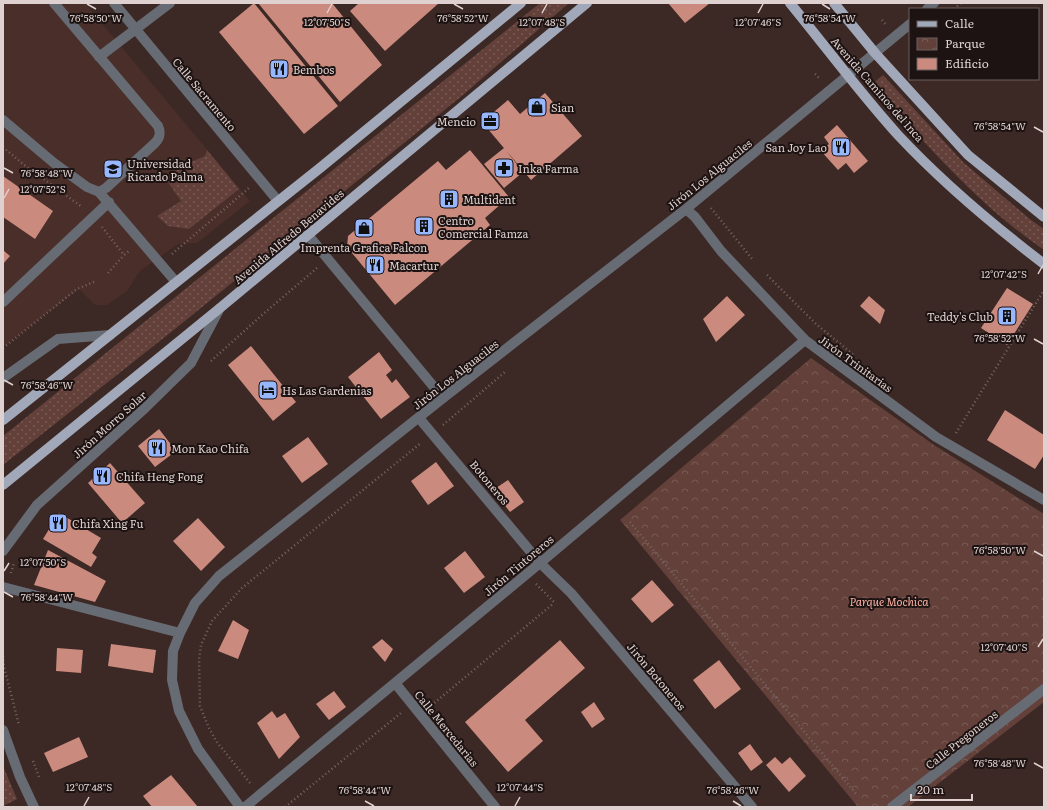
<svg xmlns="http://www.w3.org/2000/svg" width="1047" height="810" viewBox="0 0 1047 810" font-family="Literata,serif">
	<defs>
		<pattern id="grass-dots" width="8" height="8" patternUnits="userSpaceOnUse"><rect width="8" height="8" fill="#63403a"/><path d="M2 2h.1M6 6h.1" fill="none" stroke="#795b55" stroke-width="1.8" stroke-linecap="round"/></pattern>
		<pattern id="park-crowns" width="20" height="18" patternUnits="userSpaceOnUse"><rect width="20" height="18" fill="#63403a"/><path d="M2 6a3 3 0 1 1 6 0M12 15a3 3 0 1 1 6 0" fill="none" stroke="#795b55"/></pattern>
	</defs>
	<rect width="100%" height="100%" fill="#3c2824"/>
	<path fill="#492e29" d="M3 3H85L250 201 197 243 178 244 140 271 127 291 107 305H98L94 304 79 289 3 347Z"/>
	<path fill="url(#grass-dots)" d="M540 3H569L463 95 175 329 3 465V436Z
		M883 75 963 162 1031 220 1044 229V250C978 205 925 143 872 84Z
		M207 150 239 189 189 229 168 226 157 216 181 201 166 179 182 166 205 156Z
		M3 766 17 799 3 806Z"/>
	<path fill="url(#park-crowns)" d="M811 358 934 445 1044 514V702L908 807H858L620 520Z"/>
	<path fill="#ca8a7e" d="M254 3 338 106 304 134 219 32Z
		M258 3H332L382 65 340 102Z
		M359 3H439L385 51 350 11Z
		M668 3H710L685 23Z
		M545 93 582 136 531 180 482 122 508 100 520 114Z
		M837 125 868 161 854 173 846 163 838 170 821 151 829 144 824 137Z
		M504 148 523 172 504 188 484 164Z
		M470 150 509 197 485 218 490 225 395 305 347 247 348 236 438 161 446 170Z
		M3 176 53 211 35 239 3 217Z
		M3 250 10 256 3 264Z
		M1007 288 1033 304 1007 345 981 328Z
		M727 296 745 315 716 342 703 319Z
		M869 296 885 310 880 324 860 306Z
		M251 346 296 402 273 421 228 365Z
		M379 352 392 370 386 375 392 383 396 379 410 397 381 419 348 377Z
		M1005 410 1044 435V455L1035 469 987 440Z
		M159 429 176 451 155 467 138 446Z
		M308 437 328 464 302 483 282 456Z
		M436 462 454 486 428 505 411 481Z
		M110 463 145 503 122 523 88 483Z
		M508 480 524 502 510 512 493 490Z
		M59 513 101 538 92 553 97 557 91 567 43 539Z
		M198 518 225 547 201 571 173 541Z
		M48 550 106 581 95 602 34 585Z
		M465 551 485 577 464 593 444 568Z
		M652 580 674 605 652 623 631 599Z
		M233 620 249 630 238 659 218 651Z
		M382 639 393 649 385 662 372 647Z
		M560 640 585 668 525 720 543 741 508 772 465 722Z
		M111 644 156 650 153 673 108 666Z
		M57 648 83 650 81 673 56 671Z
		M719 660 741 689 715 709 693 680Z
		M334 691 346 707 329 720 316 704Z
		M594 702 605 719 592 728 581 712Z
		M272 711 277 718 285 713 300 737 279 759 257 723Z
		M79 737 88 757 53 772 44 753Z
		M750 744 763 762 751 771 738 753Z
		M775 757 782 764 790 757 806 776 789 792 766 765Z
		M171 775 198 807H152L143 796Z"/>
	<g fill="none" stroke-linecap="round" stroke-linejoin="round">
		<path stroke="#776662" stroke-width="2.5" stroke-dasharray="1 3" stroke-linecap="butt" d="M954 9 961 3
			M882 20 886 25
			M815 74 820 79
			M3 147 23 164 82 207
			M711 208 753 260
			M102 227 124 255 129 251
			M172 254 249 188
			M108 273 124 255
			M767 275 816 324 855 356
			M3 348 77 289 96 281
			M211 361 262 315 317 268
			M443 425 505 372
			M956 433 1044 290
			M630 522 857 795
			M11 573 14 563
			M536 584 555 603
			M3 656 4 667 19 725
			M432 702 433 704 554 603
			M33 761 39 777
			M250 783 216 741 208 726 200 706 199 660 201 645 212 621 242 588 421 443
			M285 807 401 713"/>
		<path stroke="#676b73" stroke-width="10" d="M54 3 158 126C161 133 160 138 155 143L106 188 99 192
			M114 3 278 201
			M927 9 934 3
			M99 57 170 3
			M3 120 54 163 87 187 99 192 176 282
			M686 209 695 217 721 251 805 340 936 437 1044 500
			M308 235 443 398
			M3 302 109 202
			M3 378 58 339 110 335
			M419 418 540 563 571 593 752 807
			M3 551 37 505 144 409 191 363 220 308
			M3 587 180 633
			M395 683 495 807
			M3 730 20 777 34 807
			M240 807 198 749 179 711 172 680 173 651 180 633 195 603 219 576 443 398 686 209 910 24
			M245 807 540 563 805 340
			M892 807 1044 689"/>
		<path stroke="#a0a8b9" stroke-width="10" d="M790 3C826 47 860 93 898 135 942 182 993 225 1044 264
			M834 3 875 53 968 155 1044 217
			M3 420 320 168 521 3
			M3 485 220 308 587 3"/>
	</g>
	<path fill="none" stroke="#dfd1cf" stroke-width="1.5" d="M87 4 96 9M454 4 463 9M822 4 830 9M327 13 332 4M542 13 547 4M758 13 763 4M1034 127 1043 132M4 168 13 173M4 198 9 189M1038 274 1043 265M1034 339 1043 344M4 380 13 385M1034 551 1043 556M4 571 9 563M4 592 13 597M1038 647 1043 639M1034 763 1043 768M365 801 374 806M733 801 741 806M84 806 89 797M515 806 520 797"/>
	<defs>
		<g id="restaurant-square" transform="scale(1)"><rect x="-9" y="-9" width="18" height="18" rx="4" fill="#96b6fd" stroke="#1c1312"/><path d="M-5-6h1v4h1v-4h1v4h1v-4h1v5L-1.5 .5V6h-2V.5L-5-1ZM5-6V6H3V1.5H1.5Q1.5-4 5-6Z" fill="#111"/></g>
		<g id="shop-square" transform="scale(1)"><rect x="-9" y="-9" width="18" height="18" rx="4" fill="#96b6fd" stroke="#1c1312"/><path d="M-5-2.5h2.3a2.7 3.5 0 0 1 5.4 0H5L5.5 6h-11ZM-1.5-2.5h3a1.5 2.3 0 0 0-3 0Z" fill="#111"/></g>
		<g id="office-square" transform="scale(1)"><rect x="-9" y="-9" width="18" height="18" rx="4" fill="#96b6fd" stroke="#1c1312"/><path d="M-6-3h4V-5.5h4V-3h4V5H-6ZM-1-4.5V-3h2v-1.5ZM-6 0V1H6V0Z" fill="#111"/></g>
		<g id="pharmacy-square" transform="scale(1)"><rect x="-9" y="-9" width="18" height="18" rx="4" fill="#96b6fd" stroke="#1c1312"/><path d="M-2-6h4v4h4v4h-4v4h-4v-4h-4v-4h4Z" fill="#111"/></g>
		<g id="university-square" transform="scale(1)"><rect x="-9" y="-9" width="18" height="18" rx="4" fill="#96b6fd" stroke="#1c1312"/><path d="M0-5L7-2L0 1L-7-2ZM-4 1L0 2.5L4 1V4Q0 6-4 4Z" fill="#111"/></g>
		<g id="building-square" transform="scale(1)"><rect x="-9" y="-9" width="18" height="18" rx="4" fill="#96b6fd" stroke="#1c1312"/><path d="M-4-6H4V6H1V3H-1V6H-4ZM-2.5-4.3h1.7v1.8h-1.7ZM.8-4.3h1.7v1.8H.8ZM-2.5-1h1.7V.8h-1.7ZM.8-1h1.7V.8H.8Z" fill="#111"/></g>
		<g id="hotel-square" transform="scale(1)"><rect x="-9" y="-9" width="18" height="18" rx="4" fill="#96b6fd" stroke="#1c1312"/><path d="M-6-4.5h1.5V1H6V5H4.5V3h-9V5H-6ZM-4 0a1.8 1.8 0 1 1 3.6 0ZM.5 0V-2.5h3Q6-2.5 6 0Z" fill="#111"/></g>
	</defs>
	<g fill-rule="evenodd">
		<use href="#restaurant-square" x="279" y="69"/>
		<use href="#shop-square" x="537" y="107"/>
		<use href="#office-square" x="490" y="121"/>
		<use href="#restaurant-square" x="841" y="147"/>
		<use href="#pharmacy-square" x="504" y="168"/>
		<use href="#university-square" x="113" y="169"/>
		<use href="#building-square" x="449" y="199"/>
		<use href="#building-square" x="424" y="226"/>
		<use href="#shop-square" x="364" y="228"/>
		<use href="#restaurant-square" x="375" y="265"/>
		<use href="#building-square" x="1007" y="316"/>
		<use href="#hotel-square" x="268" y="390"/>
		<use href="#restaurant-square" x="157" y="448"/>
		<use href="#restaurant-square" x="102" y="476"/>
		<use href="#restaurant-square" x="58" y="523"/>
	</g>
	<g text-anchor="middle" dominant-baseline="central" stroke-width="4" stroke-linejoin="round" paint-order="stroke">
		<g font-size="11" fill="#dfd1cf" stroke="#1c1312" text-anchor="start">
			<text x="293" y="69">Bembos</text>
			<text x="551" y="107">Sian</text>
			<text x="476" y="121" text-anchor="end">Mencio</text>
			<text x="827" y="147" text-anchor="end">San Joy Lao</text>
			<text x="127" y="163">Universidad<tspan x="127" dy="13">Ricardo Palma</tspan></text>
			<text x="518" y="168">Inka Farma</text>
			<text x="463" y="199">Multident</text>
			<text x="438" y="220">Centro<tspan x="438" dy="13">Comercial Famza</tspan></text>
			<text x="364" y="247" text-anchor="middle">Imprenta Grafica Falcon</text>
			<text x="389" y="265">Macartur</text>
			<text x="993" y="316" text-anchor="end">Teddy's Club</text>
			<text x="282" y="390">Hs Las Gardenias</text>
			<text x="171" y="448">Mon Kao Chifa</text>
			<text x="116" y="476">Chifa Heng Fong</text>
			<text x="72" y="523">Chifa Xing Fu</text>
		</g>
		<g font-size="11" fill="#dfd1cf" stroke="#1c1312">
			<text transform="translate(878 89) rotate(49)">Avenida Caminos del Inca</text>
			<text transform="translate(205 94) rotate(50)">Calle Sacramento</text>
			<text transform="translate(709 174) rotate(-39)">Jirón Los Alguaciles</text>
			<text transform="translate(288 236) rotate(-40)">Avenida Alfredo Benavides</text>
			<text transform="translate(856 363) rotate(36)">Jirón Trinitarias</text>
			<text transform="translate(455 374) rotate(-38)">Jirón Los Alguaciles</text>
			<text transform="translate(109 424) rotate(-42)">Jirón Morro Solar</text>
			<text transform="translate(490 482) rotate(50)">Botoneros</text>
			<text transform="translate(518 565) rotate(-40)">Jirón Tintoreros</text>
			<text transform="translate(657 676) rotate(50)">Jirón Botoneros</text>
			<text transform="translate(447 728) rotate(51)">Calle Mercedarias</text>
			<text transform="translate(961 739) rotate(-38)">Calle Pregoneros</text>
		</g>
		<g font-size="11" font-style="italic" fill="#fcb2a4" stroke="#1c1312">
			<text x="889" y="601">Parque Mochica</text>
		</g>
	</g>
	<g font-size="10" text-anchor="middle" fill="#dfd1cf" stroke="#1c1312" stroke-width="4" stroke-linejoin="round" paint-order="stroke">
		<text x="96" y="22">76°58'50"W</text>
		<text x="463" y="22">76°58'52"W</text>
		<text x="830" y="22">76°58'54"W</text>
		<text x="327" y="26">12°07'50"S</text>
		<text x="542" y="26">12°07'48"S</text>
		<text x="758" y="26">12°07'46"S</text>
		<text x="1000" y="130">76°58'54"W</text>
		<text x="47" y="177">76°58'48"W</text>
		<text x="43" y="193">12°07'52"S</text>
		<text x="1004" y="278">12°07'42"S</text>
		<text x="1000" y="342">76°58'52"W</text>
		<text x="47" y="389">76°58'46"W</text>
		<text x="1000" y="554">76°58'50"W</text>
		<text x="43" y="566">12°07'50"S</text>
		<text x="47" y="601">76°58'44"W</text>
		<text x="1004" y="651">12°07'40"S</text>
		<text x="1000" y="767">76°58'48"W</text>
		<text x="89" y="791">12°07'48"S</text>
		<text x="520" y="791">12°07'44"S</text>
		<text x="365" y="794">76°58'44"W</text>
		<text x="733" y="794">76°58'46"W</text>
	</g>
	<rect width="1047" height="810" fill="none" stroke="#dfd1cf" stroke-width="8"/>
	<rect x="909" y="8" width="130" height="72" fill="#1c1312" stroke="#6a5f5e"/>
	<rect x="917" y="21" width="20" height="6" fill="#a0a8b9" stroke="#6a5f5e"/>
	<text x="945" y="28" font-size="12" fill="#dfd1cf">Calle</text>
	<rect x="917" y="38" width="20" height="12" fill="url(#park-crowns)" stroke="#6a5f5e"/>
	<text x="945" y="48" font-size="12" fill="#dfd1cf">Parque</text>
	<rect x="917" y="58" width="20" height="12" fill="#ca8a7e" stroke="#6a5f5e"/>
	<text x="945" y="68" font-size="12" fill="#dfd1cf">Edificio</text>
	<path d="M911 794v6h61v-6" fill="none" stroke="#dfd1cf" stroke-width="2"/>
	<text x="917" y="794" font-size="12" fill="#dfd1cf" stroke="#1c1312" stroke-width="3" paint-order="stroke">20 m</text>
</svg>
